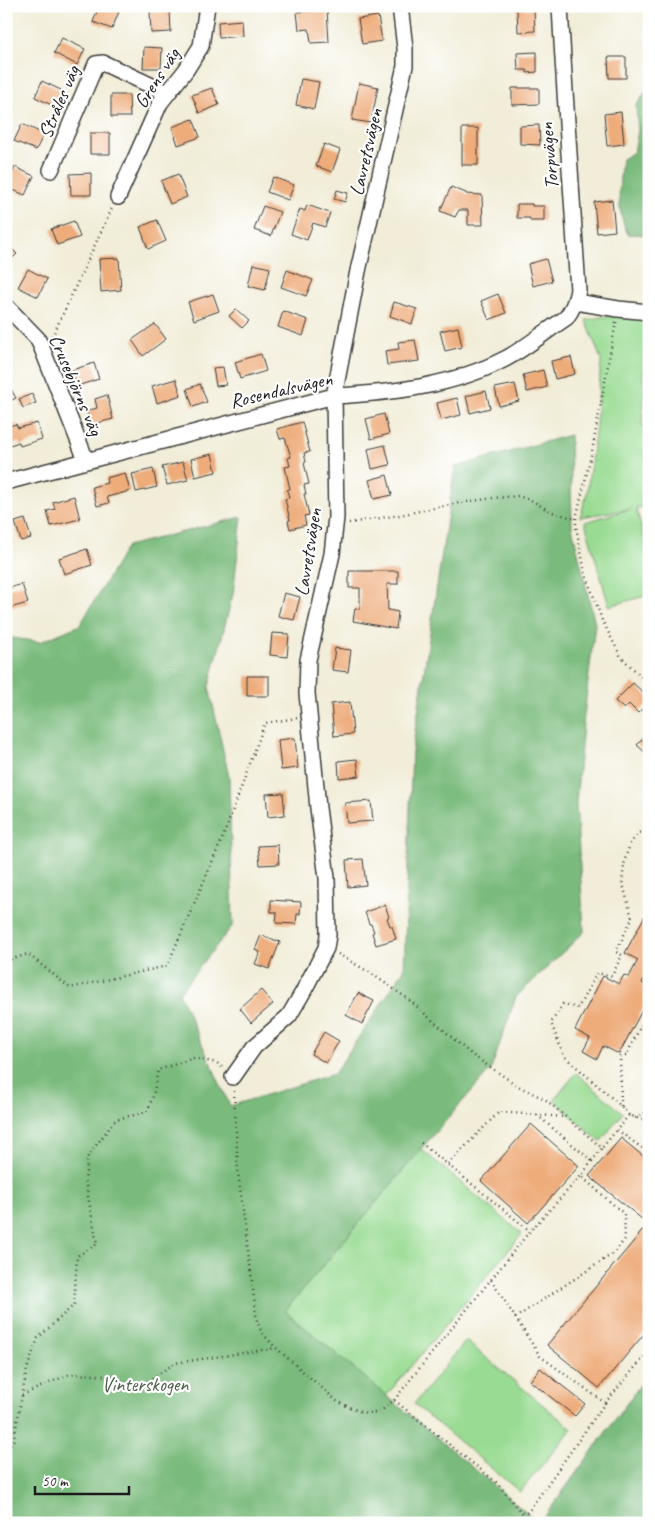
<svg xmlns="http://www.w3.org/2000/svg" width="655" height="1529" viewBox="0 0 655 1529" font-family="Caveat,sans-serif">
	<rect width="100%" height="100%" fill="#fff"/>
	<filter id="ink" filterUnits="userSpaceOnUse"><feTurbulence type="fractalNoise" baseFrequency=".02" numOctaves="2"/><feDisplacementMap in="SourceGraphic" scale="10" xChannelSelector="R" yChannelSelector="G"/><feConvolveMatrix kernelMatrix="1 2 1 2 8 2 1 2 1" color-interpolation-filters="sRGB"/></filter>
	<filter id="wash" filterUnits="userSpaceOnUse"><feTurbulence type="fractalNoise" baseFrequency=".0096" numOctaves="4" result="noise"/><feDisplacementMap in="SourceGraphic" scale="20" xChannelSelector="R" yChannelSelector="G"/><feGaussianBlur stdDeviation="1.12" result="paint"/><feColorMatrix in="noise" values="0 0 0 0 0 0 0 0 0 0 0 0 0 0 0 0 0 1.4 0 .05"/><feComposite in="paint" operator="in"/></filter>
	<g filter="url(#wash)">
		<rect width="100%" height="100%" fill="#f1edd8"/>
		<path fill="#99db93" stroke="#5a7c58" d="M617 314 649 318 643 382 645 389 642 425 649 427 646 464 649 506 636 508 649 554V595L609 606 585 522 631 509 580 517 587 493 596 424 601 360 586 320Z
			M576 1073 623 1113 600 1142 554 1100Z
			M421 1149 522 1234 386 1396 285 1311Z
			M466 1341 572 1429 520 1492 414 1404Z"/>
		<path fill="#7abb7d" stroke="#4b6c4c" d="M647 90H649V235L628 234C616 211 619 184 622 159L634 152 638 131 636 106Z
			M570 435 572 527 595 624 583 724 576 803 584 932 516 997 491 1069 421 1149 285 1311 539 1523H6V637L40 642 80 625 127 546 242 517 233 594 209 687 229 777 233 925 179 993 230 1106 334 1074 404 970 412 752 455 467Z
			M649 1373V1523H540L648 1374Z"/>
		<g id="blocks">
			<path fill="#eeac7a" d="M6 6H17L6 12Z
				M99 6H114L120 9 112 29 93 22Z
				M517 9H534L535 31 518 32Z
				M170 10 171 32 151 33 150 11Z
				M327 10 329 42 311 43 309 29 299 30 297 12Z
				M378 16 382 41 362 44 358 19Z
				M242 20 243 36 219 38 218 22Z
				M62 38 85 49 77 65 54 53Z
				M144 47 162 48 161 68H143Z
				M537 52V72L527 73V70H518L517 53Z
				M608 57H626V78H609Z
				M301 79 319 82 314 109 296 105Z
				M42 81 65 92 58 108 35 97Z
				M359 83 378 87 371 123 352 120Z
				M212 88 219 105 199 113 192 95Z
				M512 88H539V104L512 105Z
				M111 95H129L130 117H111Z
				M621 112 624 144 607 146 604 114Z
				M193 119 200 137 178 145 172 127Z
				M22 124 44 134 36 150 14 141Z
				M539 125 540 145 520 144V126Z
				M462 128H478V165H462Z
				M90 133H110V154H90Z
				M324 144 340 150 332 172 316 166Z
				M15 167 34 176 25 195 6 187Z
				M91 173V195H71L70 174Z
				M178 174 187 197 170 204 161 181Z
				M273 177 294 185 288 200 267 192Z
				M451 187 466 193V194L482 195 483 225H468V210H459L455 217 440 211Z
				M337 190 348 193 345 202 334 199Z
				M612 200 615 231 597 233 594 202Z
				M517 204H532V206H544V221H530V218H517Z
				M307 205 330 213 325 227 313 223 307 240 291 234 300 209 305 211Z
				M263 206 280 212 271 236 254 230Z
				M157 220 166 241 148 249 140 227Z
				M74 221 80 237 57 245 51 229Z
				M6 243 17 254 6 264Z
				M119 258 121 290 101 292 99 259Z
				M546 259 552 281 533 286 528 264Z
				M253 264 270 268 265 290 248 286Z
				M28 269 47 279 38 297 18 287Z
				M287 270 313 280 306 296 281 287Z
				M213 294 219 311 194 320 188 302Z
				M498 294 506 313 489 320 481 301Z
				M394 302 417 309 412 324 390 316Z
				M236 309 249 321 242 328 229 316Z
				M283 311 308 320 303 336 278 327Z
				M155 324 166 339 143 356 132 340Z
				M458 327 462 347 445 351 440 331Z
				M415 340 419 361 387 365 385 351 399 349 398 342Z
				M261 354 266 371 240 379 235 362Z
				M571 357 575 374 555 379 551 361Z
				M94 363 99 379 77 386 72 370Z
				M223 367 226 385 216 386 213 368Z
				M543 370 547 387 527 392 523 375Z
				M176 379 181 395 157 403 152 386Z
				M6 384H8L16 398 6 403Z
				M200 384 207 402 193 407 187 389Z
				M515 384 519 401 499 406 495 388Z
				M486 391 490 408 470 413 466 396Z
				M32 394 36 403 23 408 19 399Z
				M107 395 113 419 90 425 87 411 97 408 95 399Z
				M457 398 461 415 441 420 437 403Z
				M384 414 389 434 371 439 366 419Z
				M302 422 310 452 304 453 306 462 304 463 309 484 304 485 306 494H304L309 515 304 516 306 525 290 529 288 521 290 520 285 499 289 498 287 490 290 489 285 467 290 466 288 458 291 457 285 438 280 439 277 429Z
				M37 423 42 439 20 446 19 442 7 446 6 427 16 424 18 428Z
				M385 445 390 465 372 469 368 449Z
				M212 454 216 472 195 477 191 459Z
				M183 462 188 480 167 485 162 467Z
				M153 469 157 487 136 492 132 474Z
				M125 473 130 491 107 497 109 503 97 506 92 487 107 483 106 478Z
				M387 475 392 495 374 499 369 480Z
				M74 496 80 519 51 526 47 511 55 509 53 502Z
				M25 519 31 538 21 541 15 522Z
				M87 549 92 565 64 574 59 558Z
				M349 571H398V584H387L388 610 398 612 396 629 353 621 355 608 360 609V588H349Z
				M22 584 28 603 6 609V589Z
				M284 593 300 597 294 620 278 616Z
				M272 633 289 634 287 657 270 655Z
				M335 648 351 650 348 672 332 670Z
				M247 676H269V696H247Z
				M633 683 649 698V702L638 713 629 704 624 709 615 701Z
				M350 702 353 734 334 736 331 704Z
				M649 732V756L637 745Z
				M295 738 298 768 281 770 278 740Z
				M357 759 359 776 339 778 338 761Z
				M283 793 285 815 268 817 266 794Z
				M371 801 373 821 347 823 345 803Z
				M278 845 279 864 260 865 258 846Z
				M363 859 366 885 348 887 346 860Z
				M271 900 301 902 300 914H297L296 924 276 923 277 912H271Z
				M385 905 389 917 387 918 390 926H392L396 939 376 945 372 933 374 932 371 924H369L365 912Z
				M649 908V970L642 983 649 986V997L619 1054 603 1046 597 1059 583 1051 590 1038 575 1030 603 976 619 984 624 975 629 977 638 960 625 953Z
				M261 935 280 942 269 969 255 964 260 952 255 950Z
				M261 990 273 1004 251 1023 240 1009Z
				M358 993 374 1001 362 1024 346 1015Z
				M324 1032 339 1041 326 1063 311 1054Z
				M531 1124 579 1166 528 1223 481 1181Z
				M621 1138 649 1161V1328L599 1388 547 1345 648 1224 589 1176Z
				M540 1368 585 1404 575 1416 530 1381Z"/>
		</g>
	</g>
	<g filter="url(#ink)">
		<use href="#blocks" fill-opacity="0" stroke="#3c3b38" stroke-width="1"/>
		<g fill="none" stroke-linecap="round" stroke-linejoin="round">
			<g stroke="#3c3b38" stroke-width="18">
				<path id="street" d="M51 170 96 64 103 63 167 93
					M118 197 160 103 186 70 201 46 207 6
					M576 302 618 309 649 312
					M6 306 37 338 41 346 86 460
					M6 482 334 396C392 393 453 386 505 359 526 348 546 331 566 318 573 309 576 301 578 290 572 195 565 101 560 6
					M233 1077 254 1047 289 1016 303 992 326 948 328 935 327 878 318 808 307 693 308 660 332 554 336 517 334 396 358 271 405 66V48L400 6"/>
			</g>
			<path stroke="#3c3b38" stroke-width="2.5" stroke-dasharray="1 4" stroke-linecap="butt" d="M616 322 592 451 576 519V527L585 572 602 620 621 657 649 684
				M51 336 54 333 112 208
				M349 523 400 515 454 504 493 498 518 496 533 501 549 511 576 519
				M338 954 369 972 408 999 472 1055 518 1086 546 1100 602 1148 629 1115 649 1122
				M6 961 28 954 70 988 167 966 223 837 265 723 297 718
				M234 1091 238 1172 257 1321 262 1333 276 1348 337 1401 351 1408 366 1413H374L381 1411 394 1400 496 1482 524 1515
				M621 1106 620 1056H626L649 1009
				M537 1115 592 1161
				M629 1115 621 1106 564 1056 551 1023 563 1004 578 1008 597 973 612 976 622 955 616 952 632 918 622 881 625 859 630 844 638 833 649 830
				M635 1118 649 1110
				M617 1130 649 1153
				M421 1143 530 1231
				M448 1164 499 1112 565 1117
				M491 1280 540 1356 605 1403 528 1512 524 1515 523 1523
				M515 1318 614 1253 625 1239 624 1214 581 1176
				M22 1395 70 1374 113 1376 137 1388 175 1363 276 1348
				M394 1400 530 1231 581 1176 602 1148
				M605 1403 649 1351
				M6 1446 13 1443 27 1369 38 1338 74 1305 77 1256 97 1244 85 1180 88 1156 116 1119 147 1112 153 1096 158 1070 194 1058 217 1063 224 1069"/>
			<use href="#street" stroke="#fff" stroke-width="15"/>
		</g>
	</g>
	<g text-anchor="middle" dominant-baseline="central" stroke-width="4.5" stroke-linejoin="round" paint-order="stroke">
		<g font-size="20" fill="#1c1c1c" stroke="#fff">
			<text transform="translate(157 78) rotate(-57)">Grens väg</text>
			<text transform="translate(59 102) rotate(-67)">Stråles väg</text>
			<text transform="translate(366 152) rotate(-77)">Lavretsvägen</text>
			<text transform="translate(549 156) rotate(-95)">Torpvägen</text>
			<text transform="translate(76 385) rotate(67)">Crusebjörns väg</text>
			<text transform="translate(281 390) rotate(-13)">Rosendalsvägen</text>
			<text transform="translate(308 552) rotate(-81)">Lavretsvägen</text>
		</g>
		<g font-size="20" fill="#485f46" stroke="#fff">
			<text x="145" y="1384">Vinterskogen</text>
		</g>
	</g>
	<rect width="655" height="1529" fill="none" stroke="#fff" stroke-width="25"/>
	<path d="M35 1486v8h94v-8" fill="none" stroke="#1c1c1c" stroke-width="2.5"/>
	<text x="42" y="1486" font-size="15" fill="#1c1c1c" stroke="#ffffff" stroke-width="4" paint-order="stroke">50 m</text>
</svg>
